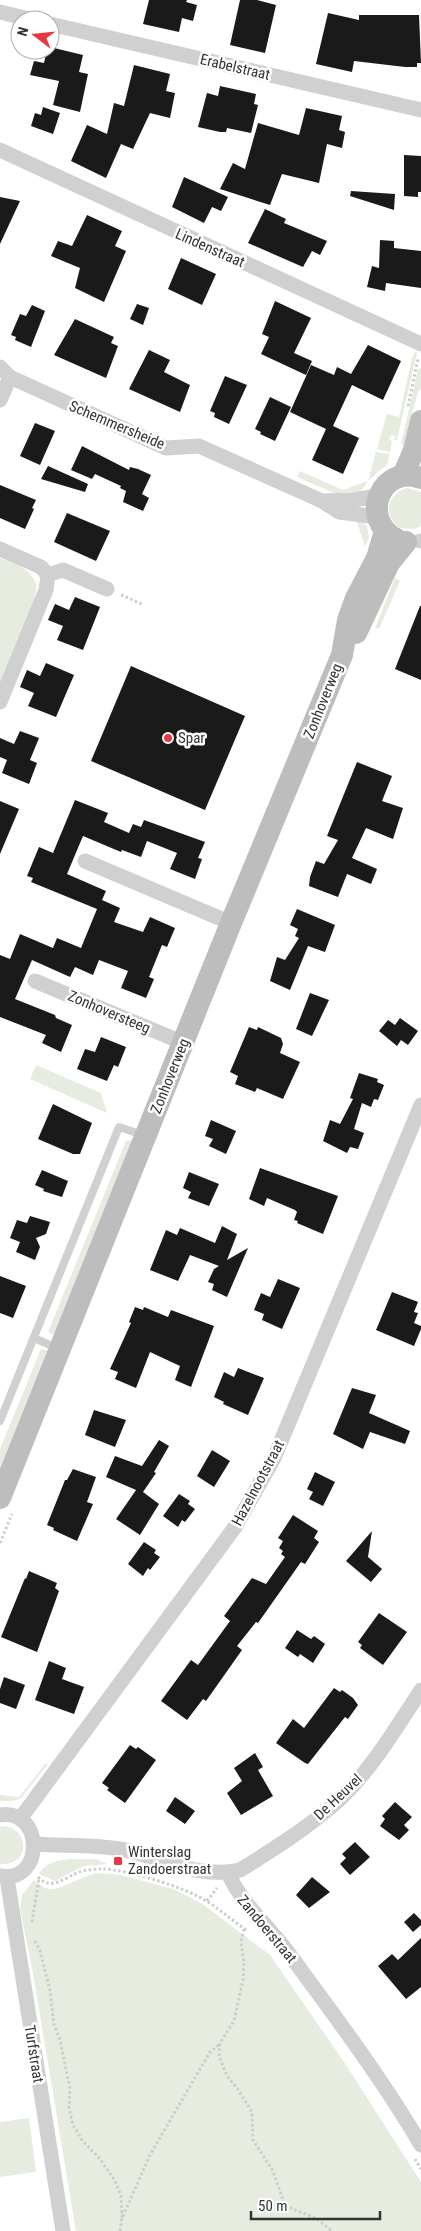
<svg xmlns="http://www.w3.org/2000/svg" width="421" height="2231" viewBox="0 0 421 2231" font-family="'Roboto Condensed',sans-serif">
	<rect width="100%" height="100%" fill="#fff"/>
	<path fill="#e6ecdf" d="M416 351 417 353 397 440H394L395 436 391 435 389 440 392 441 390 452 377 449 387 414 399 417 412 358Z
		M418 369H421V389L418 392 410 422V446L401 444Z
		M376 452 389 454 388 463 368 481 360 492 334 493 297 477 300 471 343 490 368 481Z
		M407 488 421 492V526L415 529 400 528C383 516 386 494 407 488Z
		M356 519 367 526 369 537 365 547Z
		M0 558C13 563 29 568 35 581 43 596 8 668 0 687Z
		M395 578 400 581 379 629 375 628Z
		M36 1065 101 1093 107 1113 30 1079Z
		M133 1140 54 1335 48 1332 126 1141Z
		M41 1349 47 1351 0 1468V1449Z
		M46 1763 48 1764 21 1798 12 1801H0V1795L19 1797Z
		M5 1826C32 1831 28 1867 0 1864V1827Z
		M96 1859 107 1864 84 1866 55 1881 39 1874C50 1855 77 1860 96 1859Z
		M97 1873 121 1875 173 1889 201 1903 270 1955 344 2062 421 2182V2231H76L33 1973 20 1909 22 1895 34 1880C38 1883 43 1887 48 1889 56 1892 85 1875 97 1873Z
		M29 2118 36 2172 0 2177V2122Z"/>
	<path fill="#1a1a1a" d="M149 0H187L186 2 197 5 193 21 182 18 179 32 143 24Z
		M240 0H257L276 5 265 53 230 45Z
		M328 13 359 20V15H419L421 63H417V67H405L354 61 352 72 316 64Z
		M50 47 83 55 79 72 88 74 80 112 53 105 59 81 30 75 34 61 44 63 47 50H50Z
		M134 65 170 74 166 91 175 93 170 118 150 113 133 149 121 144 106 178 71 161 87 125 107 134 114 103 124 106Z
		M220 86 256 94 254 104 258 105 251 133 227 128 226 132H220L198 127 207 93 218 96Z
		M43 107 60 113 53 134 31 126 35 113 41 115Z
		M306 108 342 116 339 130 345 132 342 148 327 144 319 183 282 174 270 205 220 189 233 163 245 169 258 123 299 135Z
		M404 155 421 156V192H418V197L404 196Z
		M184 177 228 197 221 211 212 207 204 223 172 207Z
		M351 191 395 194 394 210 350 196Z
		M0 197 20 201 0 244Z
		M265 209 286 219 284 223 327 241 320 255 312 251 303 267 248 243Z
		M87 215 122 231 115 246 126 251 104 302 75 288 80 268 51 256 58 241 72 246Z
		M380 240 394 241V248L421 251V288L386 283 385 291 367 287 372 266 379 268Z
		M181 258 216 274 202 305 168 289Z
		M275 301 311 318 294 353 312 361 306 375 261 354 269 337 262 334Z
		M137 304 149 308 143 325 130 319Z
		M32 305 45 311 31 347 15 340 16 337 11 335 20 314 26 316Z
		M75 319 114 337 111 343 118 346 106 378 54 355Z
		M368 345 401 361 383 400 352 385 333 426 359 438 343 474 312 460 326 429 290 412 311 365 334 375 337 367 351 374Z
		M149 350 170 360 164 372 190 385 180 412 129 389Z
		M225 376 247 385 229 424 214 417 215 413 210 411Z
		M270 397 291 407 275 441 260 434 261 432 255 429Z
		M35 423 55 431 40 465 20 456Z
		M82 446 129 470 130 467 138 469 151 475 142 494 149 498 143 511 123 502 126 491 120 488 121 486 95 474 92 479 71 470Z
		M48 466 88 484 85 492 41 479Z
		M0 485 36 500 32 508 34 509 25 529 0 518Z
		M67 513 110 531 96 561 54 542Z
		M75 597 100 607 83 650 57 640 63 626 48 620 55 604 69 610Z
		M420 606H421V680L395 669Z
		M46 663 74 675 56 717 28 706 34 693 20 687 27 670 40 676Z
		M131 666 245 716 205 810 91 761Z
		M20 731 39 738 30 760 37 763 29 784 2 773 7 760 0 757V738L14 744Z
		M357 762 392 776 382 801 403 808 393 839 366 828 352 858 377 869 371 884 347 874 338 897 309 886 310 877 316 861 324 864 338 840 327 836Z
		M75 800 108 813 104 822 129 833 133 824 141 827 144 820 205 842 198 858 202 859 195 879 170 869 177 853 147 841 141 857 122 850 121 852 83 836 67 874 106 891 102 900 120 908 114 922 143 932 150 917 175 928 167 947 162 945 149 977 154 979 146 998 121 988 128 971 99 960 93 975 75 967 70 977 32 960 15 999 55 1015 56 1018 72 1025 61 1052 42 1043 46 1035 0 1017V955L10 959 20 934 53 948 57 938 81 948 97 909 31 882 33 878 27 876 39 847 53 853Z
		M0 801 19 809 0 854Z
		M297 909 335 925 325 952 308 946 290 990 270 981 277 957 285 960 299 938 295 936 298 929 290 925Z
		M310 993 329 1000 312 1036 296 1029Z
		M400 1018 418 1031 408 1045 401 1040 397 1046 379 1031 388 1020 395 1025Z
		M249 1027 257 1030 258 1027 281 1038 283 1044 280 1053 300 1062 283 1099 257 1088 255 1092 235 1084 238 1076 230 1072Z
		M101 1037 126 1047 118 1067 114 1065 107 1081 77 1069 85 1049 95 1052Z
		M359 1073 378 1079 377 1082 384 1085 378 1100 374 1099 371 1107 362 1103 354 1129 364 1133 358 1149 350 1147 347 1153 323 1141 330 1120 340 1124 353 1099 350 1098Z
		M53 1104 92 1123 80 1154H73L38 1139Z
		M211 1120 236 1131 226 1154 209 1146 213 1139 205 1136Z
		M260 1168 338 1196 323 1234 297 1223 298 1221 294 1220 297 1212 295 1210 267 1198 264 1206 249 1199Z
		M42 1170 68 1181 62 1197 43 1191 44 1189 35 1185Z
		M189 1172 219 1184 209 1206 188 1198 191 1192 183 1188Z
		M30 1216 50 1222 46 1234 36 1238 40 1247 35 1260 16 1252 20 1242 10 1238 17 1220 27 1223Z
		M222 1226 237 1234 227 1260 248 1248 227 1297 212 1290 214 1284 208 1282 214 1269 219 1266 190 1255 178 1281 150 1270 166 1230 177 1235 180 1228 215 1243Z
		M0 1276 26 1286 13 1318 0 1313Z
		M278 1279 300 1288 282 1329 262 1320 264 1314 254 1310 261 1293 270 1297Z
		M392 1292 418 1302 414 1312 418 1313 414 1323 421 1326V1329L414 1346 376 1330Z
		M135 1307 143 1310 144 1307 168 1317 171 1310 214 1326 191 1387 175 1380 180 1366 150 1352 136 1388 115 1379 118 1372 110 1369 131 1323 129 1322Z
		M238 1368 264 1378 248 1415 223 1404 224 1402 214 1397 224 1372 234 1377Z
		M352 1388 376 1395 369 1413 410 1431 405 1444 370 1432 363 1449 333 1434Z
		M94 1410 126 1420 115 1447 85 1435Z
		M159 1440 169 1446 154 1472 156 1473 143 1492 159 1504 140 1535 116 1519 136 1490 106 1477 115 1456 142 1466Z
		M212 1450 230 1461 214 1487 197 1476Z
		M73 1469 96 1477 87 1502 93 1504 77 1541 53 1530 54 1528 47 1525 65 1480H67Z
		M315 1472 335 1482 323 1506 309 1499 313 1492 307 1489Z
		M179 1494 190 1501 188 1504 195 1509 185 1522 182 1520 178 1527 163 1516Z
		M293 1515 318 1531 314 1538 319 1542 305 1564 301 1562 258 1623 256 1622 237 1646 242 1650 206 1701 203 1699 187 1720 161 1701 191 1660 198 1665 230 1621 224 1616 252 1578 266 1584 285 1557 281 1554 283 1551 279 1548 283 1541 278 1538Z
		M372 1531 368 1557 382 1569 371 1582 346 1561Z
		M144 1542 156 1550 154 1553 160 1557 150 1570 148 1568 143 1576 128 1564Z
		M29 1571 57 1583 55 1588 59 1591 37 1652 1 1637 25 1578 26 1579Z
		M379 1613 407 1632 383 1665 360 1648 362 1645 358 1642Z
		M297 1630 311 1639 314 1636 325 1644 313 1663 300 1654 298 1657 285 1648Z
		M49 1661 66 1668 62 1679 84 1687 74 1714 35 1700Z
		M4 1677 25 1685 16 1709 0 1703V1689Z
		M334 1688 340 1692 342 1690 353 1698 358 1705 348 1719 345 1717 308 1764 305 1763 276 1743 293 1719 304 1728Z
		M130 1745 136 1749 138 1747 156 1760 125 1803 107 1790 109 1788 102 1783Z
		M255 1753 263 1767 258 1770 273 1796 241 1815 227 1793 242 1781 234 1768Z
		M175 1797 195 1811 185 1824 166 1811Z
		M395 1802 412 1817 404 1825 409 1830 399 1840 380 1826 385 1819 382 1816Z
		M355 1842 370 1857 350 1875 340 1864 346 1858 342 1854Z
		M312 1877 330 1892 309 1908 296 1895Z
		M414 1913 421 1920V1925L413 1932 404 1922Z
		M421 1938V1987L406 1999 378 1966 392 1954 398 1960Z"/>
	<g fill="none" stroke-linecap="round" stroke-linejoin="round">
		<path stroke="#cdcdcd" stroke-width="3" stroke-dasharray="2.5 2.5" stroke-linecap="butt" d="M408 406 418 359
			M121 595 144 605
			M0 1543 12 1514
			M38 1877C51 1891 64 1878 79 1872 85 1870 95 1869 102 1869 127 1869 187 1888 208 1902 222 1911 234 1922 248 1931
			M207 1901 217 1888
			M32 1922 39 1879
			M244 1929 241 1942 244 1962 243 1980 234 2021 220 2043 219 2056 227 2076 237 2088 252 2112 253 2140 273 2171 285 2206 316 2218 332 2231
			M35 1941 40 1951 50 1990 54 2025 60 2040 70 2089 69 2108 73 2125 82 2140 100 2159 115 2181 121 2196 122 2218
			M415 2159 421 2169
			M120 2231 122 2218 150 2155 210 2052 220 2044"/>
		<path stroke="#d0d0d0" stroke-width="8" d="M34 1338 57 1348
			M0 1421 119 1127 143 1135"/>
		<path stroke="#d0d0d0" stroke-width="15" d="M0 12 33 20
			M50 24 421 110
			M0 150 421 344
			M0 367 10 377 166 448 199 446 322 501 339 512 377 517
			M0 400 10 377
			M322 501 353 500 378 496
			M420 541H421
			M0 549 41 567 48 575 46 590 0 702
			M48 575 63 570 107 589
			M85 861 231 923
			M35 981 184 1043
			M0 1815C44 1808 45 1884 0 1876
			M20 1819 235 1527 274 1458 421 1105
			M35 1844C62 1846 92 1844 120 1849 159 1856 199 1880 240 1870 274 1849 309 1827 339 1800 372 1769 396 1728 421 1690
			M228 1873C241 1903 268 1925 287 1951 334 2015 381 2077 421 2145
			M7 1878 63 2231"/>
		<path stroke="#bdbdbd" stroke-width="22" d="M403 476 414 450 421 421
			M396 539C358 518 382 463 421 478
			M356 633 389 563 406 542
			M0 1498 231 923 342 655 348 620 356 598 377 558 385 531"/>
	</g>
	<g fill="#e63946" stroke="#fff" stroke-width="2">
		<circle cx="168" cy="738" r="5"/>
		<rect x="113" y="1856" width="10" height="10" rx="2.5"/>
	</g>
	<g text-anchor="middle" dominant-baseline="central" stroke-width="5" stroke-linejoin="round" paint-order="stroke">
		<g font-size="15" fill="#333" stroke="#fff">
			<text transform="translate(235 67) rotate(13)">Erabelstraat</text>
			<text transform="translate(210 248) rotate(24)">Lindenstraat</text>
			<text transform="translate(117 425) rotate(23)">Schemmersheide</text>
			<text transform="translate(323 701) rotate(-68)">Zonhoverweg</text>
			<text transform="translate(109 1012) rotate(23)">Zonhoversteeg</text>
			<text transform="translate(170 1076) rotate(-68)">Zonhoverweg</text>
			<text transform="translate(258 1483) rotate(-62)">Hazelnootstraat</text>
			<text transform="translate(338 1797) rotate(-43)">De Heuvel</text>
			<text transform="translate(267 1929) rotate(50)">Zandoerstraat</text>
			<text transform="translate(34 2054) rotate(81)">Turfstraat</text>
		</g>
		<g font-size="15" fill="#333" stroke="#fff" text-anchor="start">
			<text x="178" y="738">Spar</text>
			<text x="128" y="1852">Winterslag<tspan x="128" dy="17">Zandoerstraat</tspan></text>
		</g>
	</g>
	<g transform="translate(35 35) rotate(286)"><circle r="24" fill="#ffffff" stroke="#adadad"/>
	<path d="M0-4L9 19L0 12L-9 19Z" fill="#e63946"/>
	<text y="-8" font-size="14" font-weight="bold" text-anchor="middle" fill="#333333">N</text>
	</g>
	<path d="M251 2211v8h129v-8" fill="none" stroke="#333333" stroke-width="2.5"/>
	<text x="258" y="2211" font-size="15" fill="#333333" stroke="#ffffff" stroke-width="4" paint-order="stroke">50 m</text>
</svg>
